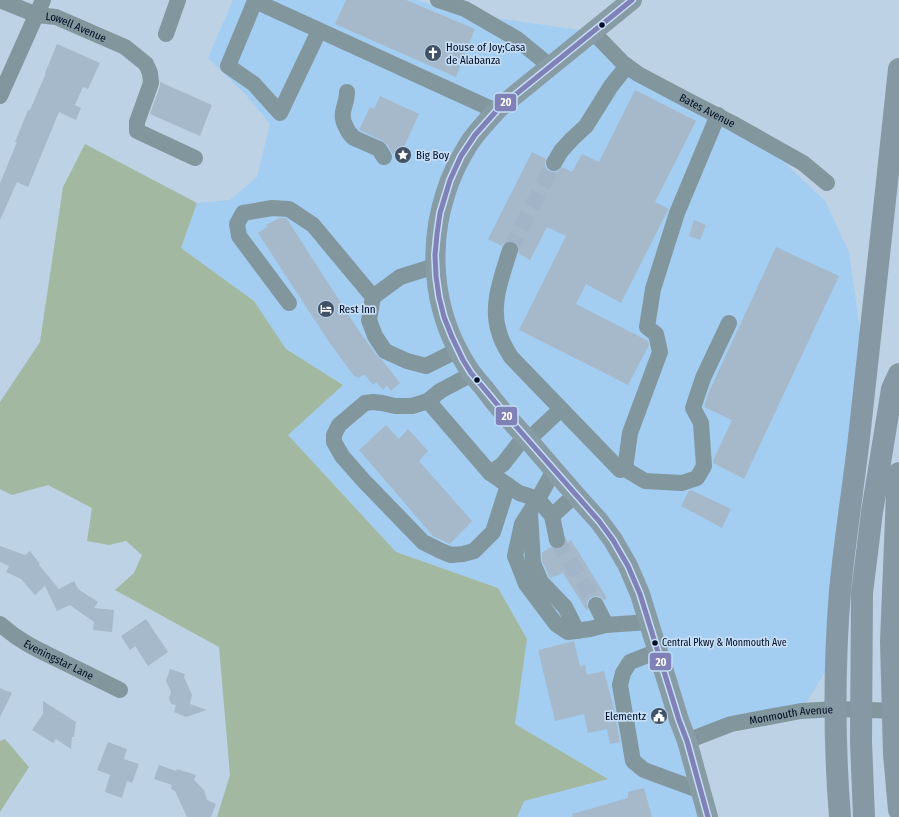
<svg xmlns="http://www.w3.org/2000/svg" width="899" height="817" viewBox="0 0 899 817" font-family="'Fira Sans Condensed',sans-serif">
	<rect width="100%" height="100%" fill="#bdd2e5"/>
	<path fill="#a4cdf2" d="M233 0H418L453 12 593 32 623 63 760 139 825 201 849 252 862 344 831 662 801 711 687 741 708 817H517L523 801 607 779 515 724 527 639 498 588 396 552 287 434 343 385 286 349 254 301 181 248 197 203 230 200 257 177 270 124 245 94 208 58Z"/>
	<path fill="#a2b8a1" d="M85 144 197 203 181 248 254 301 286 349 343 385 288 435 396 552 498 588 527 639 515 724 608 779 524 801 517 817H217L230 775 219 647 115 590 134 573 142 555 126 541 109 545 87 541 92 508 48 485 12 495 0 489V402L40 342 63 187Z
		M5 739 29 767 0 812V741Z"/>
	<path fill="#a6b9ca" d="M346 0H406L475 29 456 77 335 24Z
		M57 44 100 63 88 89 83 87 75 105 81 108 76 120 59 112 40 158 28 187 17 182 0 220V183L17 142H15L28 110H30L46 73H45Z
		M160 82 212 105 200 136 150 114 160 86Z
		M635 90 696 121 655 202 669 209 667 212 621 303 586 284 576 304 648 341 649 345 628 385 519 330 566 236 547 227 530 260 519 254V248L517 243 513 241H508L504 243 502 246 488 239 532 152 546 159 545 163 546 168 549 171 554 172 558 171 562 167 572 172 582 154 599 162Z
		M380 96 419 114 403 149 398 147 394 154H393L387 144 383 141 359 130 370 107 374 109Z
		M279 218H286L287 219 357 328 377 356 382 360 400 383 391 391 387 386 383 390 376 382 373 385 364 374 359 378 354 376 331 345 258 233 267 227 266 225Z
		M694 220 706 225 700 240 689 236Z
		M776 247 839 276 744 479 713 463V461L732 420 704 407 708 394Z
		M386 425 399 439 408 429 428 451 419 461 472 521 450 544 433 536 359 450Z
		M691 490 731 509 722 528 681 506 689 491Z
		M571 540 607 598 604 600 601 597 597 596 591 597 588 600 587 604 588 610 587 611 563 573 550 578 542 561V553L550 547 554 549H559L564 547 566 543Z
		M0 546 25 555 30 551 40 564 39 565 59 589 74 581 78 589 98 602 94 608 114 610 112 632 93 630 94 622 70 605 57 611 45 586 35 595 21 579 6 572 9 566 0 562Z
		M146 619 168 652 148 666 135 646 130 650 121 636Z
		M574 641 580 666 585 665 587 675 604 671 614 709 620 742 610 744 607 729 588 733 584 714 555 721 538 650Z
		M170 669 185 674 184 677 192 695 190 704 207 710 186 717 174 712 176 705 171 704 169 698 171 692 166 681Z
		M0 688 12 693 0 717Z
		M43 701 76 722 74 737H72L71 749 56 739 53 743 32 730 43 714Z
		M108 742 127 749 124 759 139 764 132 783 127 781 122 798 105 792 110 775 97 770Z
		M159 765 176 771 177 769 196 775 194 780 204 790 207 800 216 804 211 817H187L175 791 171 789 172 785 154 779Z
		M644 788 652 817H573L572 814 628 798V792Z"/>
	<g fill="none" stroke-linecap="round" stroke-linejoin="round">
		<path stroke="#a1b4c8" stroke-width="16" stroke-dasharray="16 8" stroke-linecap="butt" d="M510 250 554 163
			M557 540 596 605"/>
		<g stroke="#82969e" stroke-width="16">
			<path id="s1" d="M0 0 37 15 56 17 125 47 146 64 150 73 151 83 137 122V131L195 158"/>
			<path d="M438 0 465 9 517 39 550 66"/>
			<path d="M319 31 280 113 254 84 228 66 255 1 496 111"/>
			<path id="s2" d="M593 32 623 63 638 74 691 102 732 123 803 163 827 183"/>
			<path d="M166 34 178 0"/>
			<path d="M347 92C347 106 338 113 346 127 348 132 350 135 354 138L379 149 384 157"/>
			<path d="M0 96 43 0"/>
			<path d="M554 163 561 151 572 139 586 126 611 86 627 66"/>
			<path d="M510 250C502 276 490 305 499 332 501 341 506 349 511 357L620 470 625 469 645 481 682 483 697 478 704 466 701 423 693 408 703 378 729 323"/>
			<path d="M435 266 400 277 373 297 369 320 375 336 385 351 407 361 426 366 458 350"/>
			<path d="M289 303 239 236 237 224 243 213 272 208 289 209 313 225 373 297"/>
			<path d="M472 374 440 391 428 401 412 406H395L382 403 373 402 365 403 339 425 334 435V442L342 456 363 480 423 542 441 551 451 555 463 554 474 551 493 532 508 485"/>
			<path d="M428 401 490 473 519 493 538 499 552 516 557 540"/>
			<path d="M528 440 561 409"/>
			<path d="M625 469 630 433 660 352 656 334 647 327 653 289 677 213 718 115"/>
			<path d="M554 470 538 499 522 524 515 556 526 584 556 624 568 632 590 629 606 625 649 622"/>
			<path d="M490 473 503 464 524 437"/>
			<path d="M530 513 533 563 541 582 565 607 577 631"/>
			<path d="M552 516 575 495"/>
			<path d="M596 605 606 625"/>
			<path id="s3" d="M0 624C18 640 34 648 55 658 77 669 98 679 120 690"/>
			<path d="M658 651 630 662 623 673 620 685 633 761 644 770 701 791"/>
			<path id="s4" d="M687 741 731 724 801 711 837 709 899 711"/>
		</g>
		<path stroke="#889ca5" stroke-width="20" d="M632 0 499 108C488 120 476 132 468 145 459 160 451 175 446 192 428 246 433 307 461 356 467 368 475 378 484 388 498 407 513 424 529 441 552 468 575 495 599 521L613 540 628 566 640 594 679 720 687 741 708 817"/>
		<path stroke="#8698a3" stroke-width="22" d="M899 473 897 494 891 642 894 754 899 810
			M840 817C834 742 834 666 840 591 845 537 854 483 860 429 874 309 886 189 899 69
			M864 817 861 742 862 593 872 512 892 389 899 374"/>
		<g stroke="#c5def6" stroke-width="8">
			<path id="bus-1" d="M632 0 499 108 475 135 461 156 450 180 440 213 437 234 435 255 436 276 439 297 444 317 452 337 463 360 471 373 506 415 599 521 613 540 628 566 640 594 679 720 687 741 708 817"/>
		</g>
		<use href="#bus-1" stroke="#7f81b7" stroke-width="5"/>
	</g>
	<defs>
		<g id="church-disc" transform="scale(0.9)"><circle r="9.5" fill="#425266" stroke="#c5def6"/><path d="M-1.2-6h2.4v3.5h3.3v2.4h-3.3V6h-2.4V-.1h-3.3v-2.4h3.3Z" fill="#fff"/></g>
		<g id="sight-disc" transform="scale(0.9)"><circle r="9.5" fill="#425266" stroke="#c5def6"/><path d="M0-6L1.8-2.2L6-1.7L2.9 1.2L3.7 5.4L0 3.3L-3.7 5.4L-2.9 1.2L-6-1.7L-1.8-2.2Z" fill="#fff"/></g>
		<g id="hotel-disc" transform="scale(0.9)"><circle r="9.5" fill="#425266" stroke="#c5def6"/><path d="M-6-4.5h1.5V1H6V5H4.5V3h-9V5H-6ZM-4 0a1.8 1.8 0 1 1 3.6 0ZM.5 0V-2.5h3Q6-2.5 6 0Z" fill="#fff"/></g>
		<g id="civic-disc" transform="scale(0.9)"><circle r="9.5" fill="#425266" stroke="#c5def6"/><path d="M-.6-6.5H3V-4.5H.6V-3L4-1V1h2V6H-6V1h2V-1L-.6-3ZM-1.2 2.5V6h2.4V2.5Z" fill="#fff"/></g>
	</defs>
	<g fill-rule="evenodd">
		<use href="#church-disc" x="433" y="53"/>
		<use href="#sight-disc" x="403" y="155"/>
		<use href="#hotel-disc" x="326" y="309"/>
		<use href="#civic-disc" x="659" y="716"/>
	</g>
	<g fill="#000d22" stroke="#c5def6" stroke-width="1.5">
		<circle cx="602" cy="25" r="3.5"/>
		<circle cx="477" cy="380" r="3.5"/>
		<circle cx="655" cy="643" r="3.5"/>
	</g>
	<g text-anchor="middle" dominant-baseline="central" stroke-width="3.5" stroke-linejoin="round" paint-order="stroke">
		<g font-size="10" fill="#000d22" stroke="#c5def6" text-anchor="start">
			<text x="662" y="643">Central Pkwy &amp; Monmouth Ave</text>
		</g>
		<g font-size="11" fill="#000d22" stroke="#c5def6">
			<text stroke="none"><textPath href="#s1" startOffset="81">Lowell Avenue</textPath></text>
			<text stroke="none"><textPath href="#s2" startOffset="140">Bates Avenue</textPath></text>
			<text stroke="none"><textPath href="#s3" startOffset="69">Eveningstar Lane</textPath></text>
			<text stroke="none"><textPath href="#s4" startOffset="108">Monmouth Avenue</textPath></text>
		</g>
		<g font-size="11" fill="#000d22" stroke="#c5def6" text-anchor="start">
			<text x="446" y="47">House of Joy;Casa<tspan x="446" dy="13">de Alabanza</tspan></text>
			<text x="416" y="155">Big Boy</text>
			<text x="339" y="309">Rest Inn</text>
			<text x="646" y="716" text-anchor="end">Elementz</text>
		</g>
	</g>
	<g stroke="#c5def6" stroke-width="1.5">
		<rect x="494" y="93" width="23" height="19" rx="4" fill="#7f81b7"/>
		<rect x="495" y="406" width="23" height="20" rx="4" fill="#7f81b7"/>
		<rect x="649" y="652" width="23" height="19" rx="4" fill="#7f81b7"/>
	</g>
	<g font-size="11" text-anchor="middle" font-weight="bold" fill="#fff">
		<text x="506" y="106">20</text>
		<text x="507" y="420">20</text>
		<text x="661" y="666">20</text>
	</g>
</svg>
